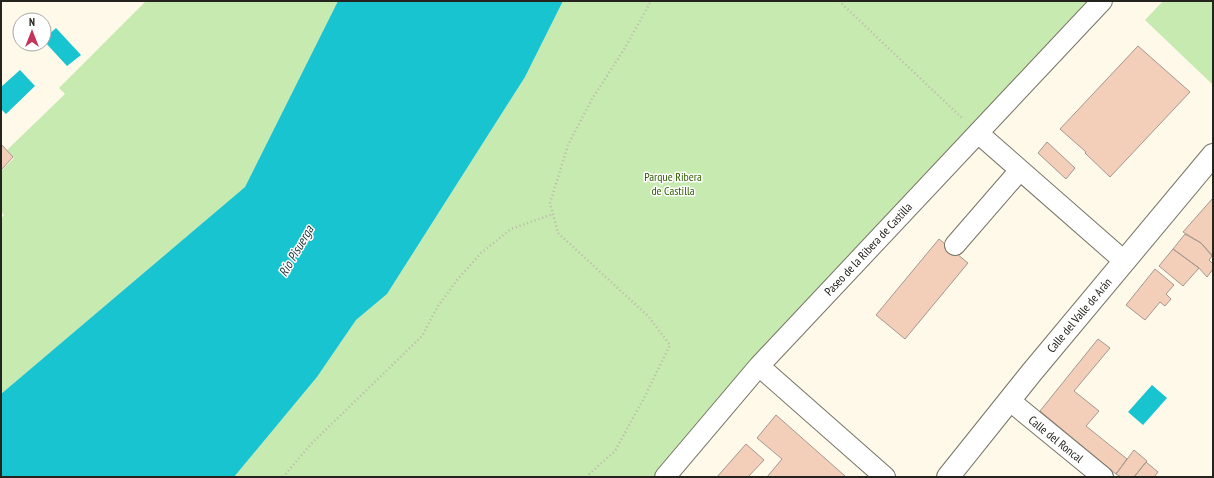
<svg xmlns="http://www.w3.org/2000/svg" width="1214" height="478" viewBox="0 0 1214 478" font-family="'PT Sans Narrow',sans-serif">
	<rect width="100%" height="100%" fill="#fef9e9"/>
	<path fill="#c7eab1" d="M146 1H338L245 187 1 394V219L4 215 1 212V171L14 158 7 150 65 94 59 88Z
		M563 1H1093L657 477H234L317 377 356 320 387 294 525 77Z
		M1163 1H1213V85L1145 20Z"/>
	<path fill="#18c4cf" d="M338 1H563L525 77 387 294 356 320 317 377 234 477H1V394L245 187Z
		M56 28 81 55 67 66 44 41V39Z
		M20 70 35 86 6 114 1 109V87Z
		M1152 385 1167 398 1143 425 1128 412Z"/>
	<path fill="#f3cfba" stroke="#a5978f" d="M1138 46 1190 92 1110 177 1085 153 1086 152 1060 129Z
		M1047 142 1075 168 1066 179 1038 153Z
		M1 144 13 157 1 170Z
		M1213 198V256L1201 243 1183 232Z
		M1185 234 1201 243 1212 256 1209 260 1213 264V269L1207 277 1199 268 1173 249Z
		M939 239 968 263 905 339 876 315Z
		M1173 249 1199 268 1183 286 1159 266Z
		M1155 269 1174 285 1166 294 1171 299 1165 306 1160 302 1145 320 1126 305Z
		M1098 339 1110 348 1074 391 1099 411 1086 426 1127 459 1116 474 1040 411Z
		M776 415 845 476 844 477H767L782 459 757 438Z
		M746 444 764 460 748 477H717Z
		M1134 450 1147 461 1134 477H1121L1116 474Z
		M1146 462 1158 472 1154 477H1134Z"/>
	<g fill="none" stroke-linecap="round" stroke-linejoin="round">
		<g stroke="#777365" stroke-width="22">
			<path id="street" d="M978 133 1124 261
				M955 245 1020 170
				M759 366 1102 1
				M1009 400 1103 477
				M665 477 759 366 885 477"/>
		</g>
		<g stroke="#777365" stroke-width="24">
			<path id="secondary" d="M948 477 1032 372 1213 155"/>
		</g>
		<path stroke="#bbb7aa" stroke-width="2.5" stroke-dasharray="1 3" stroke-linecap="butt" d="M839 1 963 119
			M283 477 311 444 422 336 438 306 458 279 481 253 511 229 553 214
			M586 477 615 451 644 398 670 345 648 316 558 233 550 203 568 145 592 99 625 48 651 1"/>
		<use href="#street" stroke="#fff" stroke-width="20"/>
		<use href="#secondary" stroke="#fff" stroke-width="22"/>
	</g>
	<g text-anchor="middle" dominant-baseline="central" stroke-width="3" stroke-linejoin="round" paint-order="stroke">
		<g font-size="12" fill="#305c00" stroke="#fff">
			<text x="673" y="176">Parque Ribera<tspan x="673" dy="14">de Castilla</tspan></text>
		</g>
		<g font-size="12" fill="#25231d" stroke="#fff">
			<text transform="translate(868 249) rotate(-47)">Paseo de la Ribera de Castilla</text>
			<text transform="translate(1079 315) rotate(-50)">Calle del Valle de Arán</text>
			<text transform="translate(1056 439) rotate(39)">Calle del Roncal</text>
		</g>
		<g font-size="13" font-style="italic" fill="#223a3c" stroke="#fff">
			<text transform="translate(296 251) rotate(-60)">Río Pisuerga</text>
		</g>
	</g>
	<rect width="1214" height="478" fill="none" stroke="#25231d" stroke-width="4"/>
	<g transform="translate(32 32)"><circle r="19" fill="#ffffff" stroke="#a8a7a5"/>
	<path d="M0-3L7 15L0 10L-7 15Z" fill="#c4345a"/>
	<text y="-6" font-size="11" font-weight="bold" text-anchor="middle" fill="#25231d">N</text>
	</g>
</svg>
